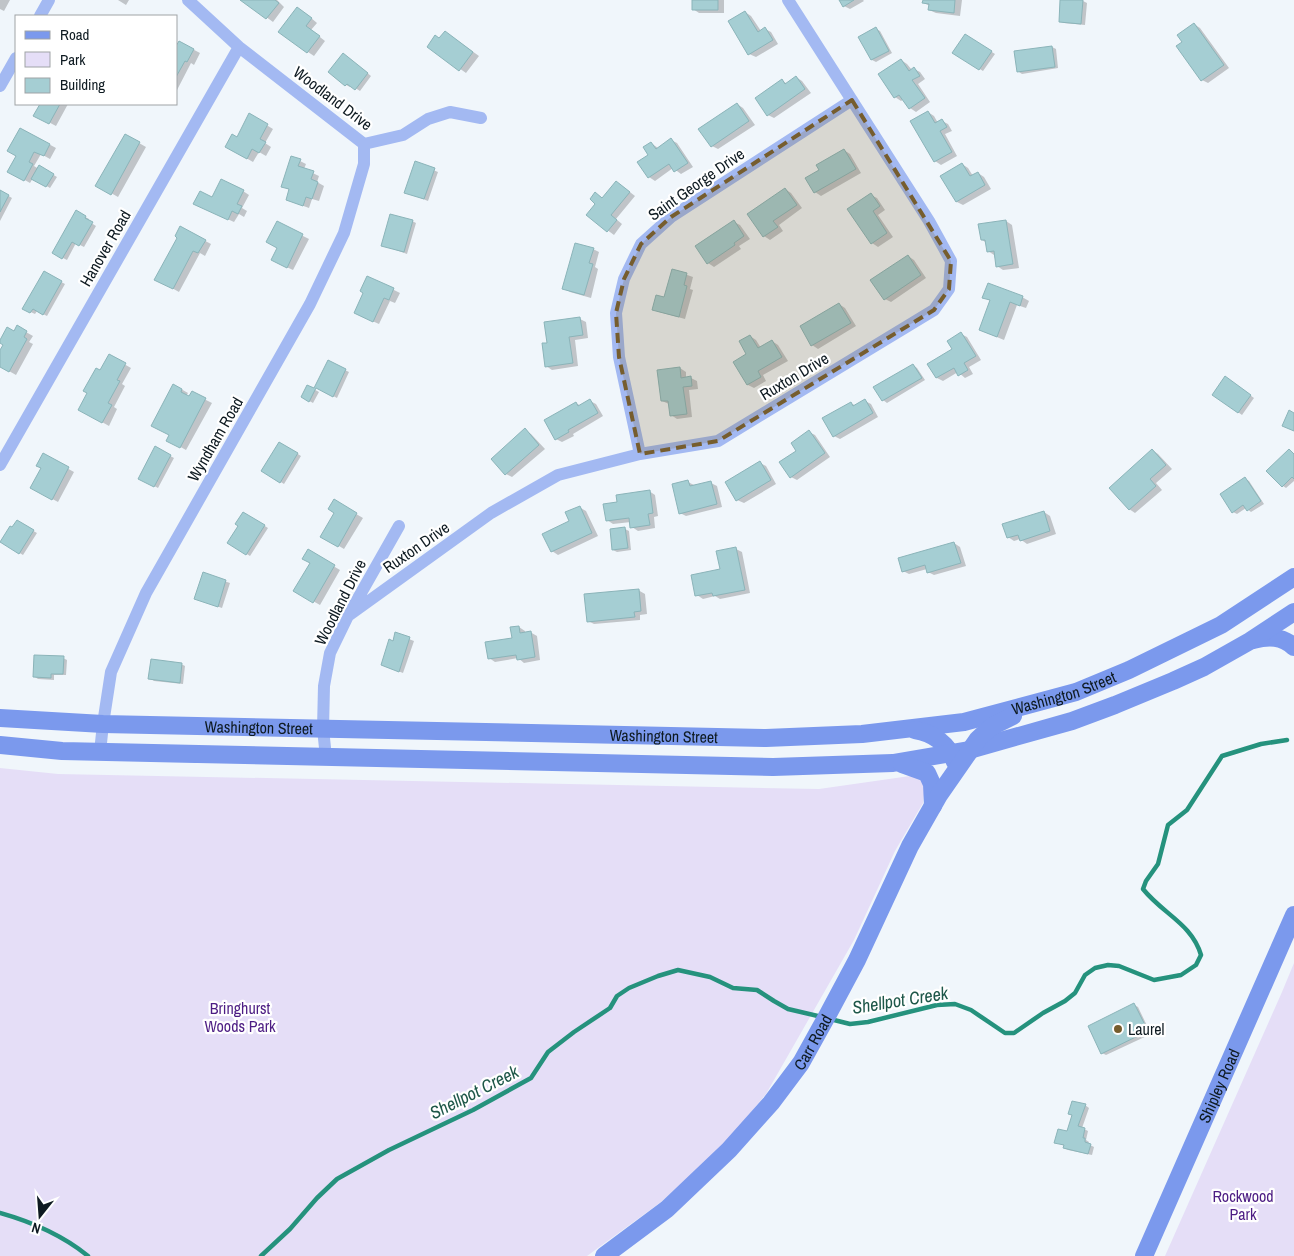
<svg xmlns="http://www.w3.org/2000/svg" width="1294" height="1256" viewBox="0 0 1294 1256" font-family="'Archivo Narrow',sans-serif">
	<rect width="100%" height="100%" fill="#f0f6fb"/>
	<path fill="#e5def7" d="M0 768 58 774 819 789 910 776 919 777 925 785 923 803 895 851 854 940 766 1094 721 1148 661 1202 587 1256H0Z
		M1294 963V1256H1165L1282 992Z"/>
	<path fill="#0003" d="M0 0H10L4 11 0 9Z
		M118 0H129L126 5Z
		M243 0H277L284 7 273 22Z
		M693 0H724V13H699L693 9Z
		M840 0H863L864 1 850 9 844 6Z
		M924 0H962L960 16 936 13 929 10 930 6 924 3Z
		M1062 0 1083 1 1087 3 1085 25 1064 23 1060 21Z
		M304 12 317 23 311 30 325 41 314 56 308 52Z
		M745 12 751 16 761 31 765 29 771 32 778 44 756 57 749 54Z
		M1194 24 1200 28 1229 68 1208 83 1202 80Z
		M876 29 880 31 892 53 876 62 872 60 860 37Z
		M965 35 995 54 983 71 954 53Z
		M451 36 479 56 466 73 429 47 440 39Z
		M179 42 200 53 194 65 191 63 176 92V48Z
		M1052 47 1056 49 1058 68 1022 74 1019 72Z
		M347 57 371 76 360 91 351 85 350 87 346 85Z
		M901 60 907 64 912 70 914 69 920 72 925 79 918 84 930 102 916 112 910 108 904 99 901 101 895 97Z
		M796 77 802 81 811 93 774 118 768 115 782 80 787 84Z
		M41 104H68L56 126 35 115Z
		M737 104 743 108 755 125 718 149 712 146Z
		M928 112 934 116 938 123 942 121 948 124 952 131 945 134 957 156 941 165 935 161Z
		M250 115 273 129 265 143 271 147 266 156 259 152 253 162 227 147 237 138Z
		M21 129 56 148 50 159 41 154 34 166 39 169 40 167 57 177 50 188 33 178 30 183 9 171 17 155Z
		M125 135 146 147 118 197 97 185Z
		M671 140 677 143 693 167 681 174 673 168 655 181 649 177 651 143 658 148Z
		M844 150 850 154 861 173 821 196 815 192 820 171Z
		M300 161 306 164 304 169 319 176 317 182 324 186 319 201 312 199 309 208 287 200 290 190 283 186Z
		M416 163 438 172 428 201 410 194Z
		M962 164 968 168 973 176 978 173 984 177 991 189 963 205 957 202 942 176Z
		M622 186 635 196 616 219 622 224 614 235 587 215 597 204 596 194 603 198Z
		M785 189 791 193 802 208 779 225 783 231 770 240 764 236Z
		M0 191 12 198 0 221Z
		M243 191 249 195 242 208 247 211 244 217 239 214 234 222 201 207 213 199Z
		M871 195 877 198 885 210 878 215 893 237 878 247 872 243Z
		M76 212 89 219 88 221 96 226 84 247 76 243 67 260 53 253Z
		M412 221 416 223 407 254 382 245Z
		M1006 221 1012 225 1019 268 1003 270 997 266 994 255 988 251 987 243 982 240Z
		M734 222 740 225 750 239 739 246 741 249 714 267 708 263Z
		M277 223 309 239 293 270 278 263Z
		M181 228 211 244 205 256 200 253 179 292 156 279 179 237Z
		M593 249 599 252 595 267 598 269 591 298 570 292 564 288Z
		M908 256 914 260 926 278 891 302 885 299Z
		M673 270 693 277 690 289 693 290 685 319 659 312 653 309 665 299Z
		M44 273 65 284 47 316 37 311 35 314 24 309Z
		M368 277 400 293 395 303 390 301 379 324 361 316Z
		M984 297H1022L1029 301 1026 308 1017 305 1004 340 980 330 991 301Z
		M839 304 845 308 856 326 818 349 812 345Z
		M580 319 586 322 588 338 575 340 578 366 552 370 546 366 548 344Z
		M17 327 33 336 29 342 33 344 16 375 0 366V352Z
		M961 334 967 337 981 360 969 367 973 374 965 378 958 372 943 381 937 378 929 364 954 349Z
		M750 336 756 340 761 348 772 341 778 345 788 361 763 375 766 381 754 388 748 385 735 362 748 354Z
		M110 356 131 368 122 384 125 386 114 407 117 409 109 426 79 409Z
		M328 362 349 372 337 398 316 387Z
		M913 365 917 368 925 380 887 403 883 400Z
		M680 368 686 372V378H691L697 381 698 389 689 390 692 417 677 419 671 415 669 404 662 401Z
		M1229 380 1254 398 1242 415 1213 394Z
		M174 385 188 393 186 396 190 398 192 393 212 403 186 450 168 440 171 435Z
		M308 386 319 392 313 403 302 397Z
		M590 401 596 404 603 416 573 434 574 436 562 442 556 439 576 403 581 406Z
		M865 401 871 404 878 417 840 439 834 436 851 403 856 406Z
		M525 430 531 434 545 449 512 477 506 474Z
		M809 432 815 435 830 457 797 480 791 477Z
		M280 443 301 456 284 484 263 471Z
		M155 448 174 458 158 488 139 478Z
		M1152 450 1158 454 1172 469 1156 483 1162 490 1135 513 1129 509Z
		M1289 450 1294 454V481L1286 488 1283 486Z
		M43 455 74 472 58 502 32 488 42 468Z
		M760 463 766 466 776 484 744 503 737 500Z
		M1245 479 1249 481 1264 504 1251 512 1246 508 1237 514 1233 512Z
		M688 482 694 485 711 483 717 486 722 507 686 516 680 513Z
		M649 491 655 495 658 516 654 517 655 528 638 531 632 527 631 522 613 524 607 520 619 503Z
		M334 501 363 518 344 549 322 536 336 512Z
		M579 507 586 511 598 536 558 555 552 551Z
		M1044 512 1050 516 1056 534 1027 544 1020 539 1014 541 1008 537Z
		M244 513 268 528 250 556 229 543 240 526Z
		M17 522 37 533 23 555 1 542Z
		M625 529 629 531 631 550 617 552 613 550Z
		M954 543 960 547 966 566 934 575 928 572 927 569 909 574 903 571Z
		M736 549 742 552 750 593 720 599 715 596 703 599 697 595 721 570Z
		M308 551 340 570 320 605 295 591 312 563Z
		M203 574 230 583 222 608 199 600Z
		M638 590 645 594 647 614 640 615V620L594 624 588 621Z
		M519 627 525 631V633L530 632 537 636 540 660 524 663 518 658 495 662 489 658 513 639Z
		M396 634 414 641 403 673 382 665Z
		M63 658 67 660 66 675H54V680L38 679 35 677Z
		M181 664 185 666 183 684 154 681 150 678Z
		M1134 1005 1138 1007 1151 1034 1106 1055 1102 1053Z
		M1085 1105 1089 1108 1082 1128 1088 1131 1086 1140 1089 1142 1088 1144 1094 1147 1092 1155 1068 1150 1064 1148 1065 1146 1056 1142 1068 1133 1073 1116 1070 1114Z"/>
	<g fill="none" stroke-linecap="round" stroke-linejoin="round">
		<path stroke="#25927d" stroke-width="4.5" d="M830 1019 850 1024 868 1022 937 1005 955 1004 971 1010 1005 1033H1014L1043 1013 1065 1001 1075 993 1085 975 1095 968 1108 965 1119 966 1154 980 1181 975 1196 965 1201 955C1192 924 1163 914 1143 889L1146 881 1158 864 1168 825 1187 810 1222 756 1261 744 1287 740
			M0 1213C32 1222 62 1235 88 1256
			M261 1256 290 1229 317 1198 337 1179 389 1150 473 1110 531 1078 548 1052 574 1032 610 1008 617 996 629 988 658 976 678 970 710 977 733 988 757 990 774 1001 788 1009 822 1017"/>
	</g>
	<path fill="#a5ced3" stroke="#8bb4b9" d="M240 0H275L279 3 266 19Z
		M692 0H718V10H692Z
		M839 0H854L843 7Z
		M923 0H955L954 13 928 10 929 4 922 3Z
		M1060 0H1083L1081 24 1059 22Z
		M297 7 312 18 306 26 320 36 307 53 278 32Z
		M745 11 758 32 765 27 773 40 748 55 728 21Z
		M1194 23 1224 65 1201 81 1176 46 1182 42 1177 35Z
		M876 27 889 51 871 60 858 37Z
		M445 31 473 52 459 71 427 47 435 35 439 38Z
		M965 34 992 51 979 70 952 53Z
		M179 41 194 49 187 62 185 61 176 77V46Z
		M1052 46 1055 67 1017 72 1014 51Z
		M343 53 368 73 355 90 347 84 345 86 328 72Z
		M901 59 909 71 914 67 920 76 912 80 925 98 909 109 899 95 894 98 878 74Z
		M796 76 805 89 767 116 755 98 782 79 785 84Z
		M737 103 749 121 711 147 698 129Z
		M40 104H60L49 124 33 116Z
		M928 111 935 123 942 119 947 127 940 131 952 152 934 162 910 121Z
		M249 113 268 124 260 139 266 142 259 153 252 149 247 159 225 147 232 134 237 137Z
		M20 128 50 144 44 156 34 152 29 162 33 164 24 181 7 172 16 156 7 151Z
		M125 134 140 142 111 195 95 186Z
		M671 138 688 163 674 172 669 164 648 178 637 162 648 155 643 147 651 142 656 149Z
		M844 149 856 169 814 193 805 178 819 170 816 165Z
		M291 156 301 159 298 166 314 171 311 179 318 182 312 199 306 197 303 206 286 200 289 189 281 187Z
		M415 161 435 168 424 199 404 193Z
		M962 163 970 176 978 172 985 185 956 202 940 176Z
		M39 165 54 174 46 187 31 179Z
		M221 179 244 190 237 204 242 206 238 214 232 211 228 220 193 204 200 191 212 197Z
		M616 181 630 192 611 215 617 220 607 232 586 215 595 204 590 199 595 192 602 198Z
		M785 188 797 205 773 221 778 227 763 237 747 214Z
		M0 190 9 195 0 212Z
		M871 193 880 206 873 211 887 233 871 244 847 209Z
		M76 210 86 216 85 218 93 222 79 246 72 242 62 259 52 253Z
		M390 214 413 220 404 252 381 246Z
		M734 220 744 236 734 243 735 245 707 264 695 246Z
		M1006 220 1013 264 996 267 994 251 987 252 985 240H981L978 224Z
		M277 221 303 234 287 268 271 260 277 248 266 242Z
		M180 226 206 240 198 253 193 251 173 289 154 280 177 238 175 236Z
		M575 243 594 248 589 263 593 264 584 295 562 289Z
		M908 255 921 275 884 300 870 280Z
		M672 269 687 273 684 285 687 286 679 317 652 310 656 295 664 297Z
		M44 271 62 281 43 315 33 309 30 313 22 309Z
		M367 276 394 288 389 300 384 298 373 322 354 313 363 293 360 291Z
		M988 283 1023 296 1020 306 1010 302 997 337 979 330 990 300 982 298Z
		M839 303 851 323 811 346 800 326Z
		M580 317 583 335 569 337 573 363 545 367 542 343H547L544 322Z
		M17 325 27 331 24 337 27 339 9 372 0 367V350L3 345 0 343V340L7 327 14 331Z
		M961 332 976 356 964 363 968 370 958 376 954 368 936 378 927 364 952 349 947 341Z
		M750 335 758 348 772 340 782 357 758 371 761 377 747 385 733 362 746 354 739 341Z
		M109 354 126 363 117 380 120 381 108 403 112 405 102 423 78 410 87 393 83 391 96 368 100 370Z
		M328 360 346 369 333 397 316 388 309 402 301 397 307 385 314 388Z
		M913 364 922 378 882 401 873 387Z
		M680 367 681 378 691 376 692 386 683 387 687 414 670 416 668 401H661L657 370Z
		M1225 376 1251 395 1238 413 1212 395Z
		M173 384 182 389 181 392 189 396 192 391 206 398 180 448 166 441 169 435 151 426Z
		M590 399 598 413 568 430 569 432 555 440 544 420 576 402 578 406Z
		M865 399 873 413 833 437 822 418 851 402 853 406Z
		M1289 410 1294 413V431L1282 426Z
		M525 428 539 445 505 475 491 459Z
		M809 430 825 453 790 478 779 462 796 451 791 443Z
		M279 442 298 453 280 483 261 471Z
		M155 446 171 455 154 487 138 479Z
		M1152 449 1166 465 1150 479 1156 486 1129 510 1109 488Z
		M1289 449 1294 454V479L1292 477 1282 487 1266 471Z
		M43 453 69 467 52 500 30 488 41 468 36 466Z
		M760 461 771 480 736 501 725 482Z
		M1245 477 1261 501 1247 511 1243 505 1232 513 1220 494Z
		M688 480 690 486 711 481 717 504 679 514 672 484Z
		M650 490 653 513 648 514 650 525 630 528 629 518 606 521 603 504 617 502 616 495Z
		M334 499 357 513 338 547 320 537 334 513 328 509Z
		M580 506 592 533 551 552 542 534 569 521 565 512Z
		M1044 511 1050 531 1020 541 1018 535 1007 538 1002 524Z
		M243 512 265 525 246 555 227 543 238 526 235 524Z
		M17 520 34 530 19 554 0 542 10 526 12 527Z
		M625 527 628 548 612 550 610 529Z
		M954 542 961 563 927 573 925 565 902 572 898 558Z
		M736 547 745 590 713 596 712 593 695 596 691 575 720 569 716 551Z
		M308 549 335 565 313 603 293 591 310 563 302 559Z
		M203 572 226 580 218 607 194 599Z
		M639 589 641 611 634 612 635 617 587 622 584 594Z
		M519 626 520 633 531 631 535 657 517 660 516 655 488 659 485 642 512 638 510 627Z
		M395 632 410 637 399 672 381 665 389 639 393 641Z
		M34 655 64 656 63 674H51V678L33 677Z
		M151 659 182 663 180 683 148 679Z
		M1134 1003 1148 1031 1101 1054 1088 1026Z
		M1072 1101 1086 1104 1078 1126 1085 1128 1083 1138H1085V1142L1091 1144 1088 1154 1063 1148 1064 1145 1054 1143 1058 1129 1067 1131 1072 1115 1068 1114Z"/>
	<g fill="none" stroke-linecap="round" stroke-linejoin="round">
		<path stroke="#a3b9f2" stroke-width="12" d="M188 0 239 47 364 144 403 135 428 119 450 112 481 118
			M40 16 49 0
			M0 86 16 58
			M640 454 619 357 616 313 624 279 641 244 671 217 852 100
			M0 465 239 47
			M348 616 491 513 558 475 640 454 718 441 934 310 949 289 951 261 929 221 788 0
			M100 752 103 724 111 672 146 593 310 304 344 233 364 164V144
			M326 757 323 729 324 686 330 653 348 616 399 526"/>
		<g stroke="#7b99ed" stroke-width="18">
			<path d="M1253 640C1269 636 1282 636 1294 647"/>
			<path id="s1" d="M0 718 103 724 766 738 862 734 964 722 1076 692 1129 670 1221 625 1294 577"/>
			<path d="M915 730C933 733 948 744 955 762"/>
			<path d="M0 745 62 751 773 767 893 763 969 750 1072 721 1115 705 1173 681 1204 667 1250 641 1294 612"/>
			<path d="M902 764 927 773 932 784 933 806"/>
			<path id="s2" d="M604 1256 667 1209 729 1150 771 1103 801 1063 826 1018 857 960 910 846 939 795 978 739 991 727 1013 716"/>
			<path id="s3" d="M1144 1256 1294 915"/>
		</g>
	</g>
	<path fill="#765d2e" fill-opacity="0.2" stroke="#765d2e" stroke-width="4" stroke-dasharray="10 6" stroke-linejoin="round" d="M852 100 951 261 949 289 934 310 718 441 640 454 619 357 616 313 624 279 641 244 671 217Z"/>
	<circle fill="#765d2e" stroke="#fff" stroke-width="2" cx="1118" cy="1029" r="5"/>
	<g text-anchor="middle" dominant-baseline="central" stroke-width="4.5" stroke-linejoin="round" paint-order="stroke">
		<g font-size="16" fill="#0e1a21" stroke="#fff">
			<text transform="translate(333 98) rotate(37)">Woodland Drive</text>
			<text transform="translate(696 184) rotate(-35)">Saint George Drive</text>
			<text transform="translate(105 248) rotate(-60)">Hanover Road</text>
			<text transform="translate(794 376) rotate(-31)">Ruxton Drive</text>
			<text transform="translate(215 439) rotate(-60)">Wyndham Road</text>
			<text transform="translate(416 547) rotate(-35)">Ruxton Drive</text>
			<text transform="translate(340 602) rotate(-63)">Woodland Drive</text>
			<text stroke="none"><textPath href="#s1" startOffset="1069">Washington Street</textPath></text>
			<text stroke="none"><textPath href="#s1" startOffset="259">Washington Street</textPath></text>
			<text stroke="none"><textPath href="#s1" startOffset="664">Washington Street</textPath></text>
			<text stroke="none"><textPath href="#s2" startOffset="301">Carr Road</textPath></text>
			<text stroke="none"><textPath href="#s3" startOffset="186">Shipley Road</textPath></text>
		</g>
		<g font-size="16" fill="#4d1d84" stroke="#fff">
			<text x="240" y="1008">Bringhurst<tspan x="240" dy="18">Woods Park</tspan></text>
			<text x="1243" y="1196">Rockwood<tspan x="1243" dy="18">Park</tspan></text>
		</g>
		<g font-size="16" fill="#0e1a21" stroke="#fff" text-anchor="start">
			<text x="1128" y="1029">Laurel</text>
		</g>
		<g font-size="18" font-style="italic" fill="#1e5749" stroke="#fff">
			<text transform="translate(900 1000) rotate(-9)">Shellpot Creek</text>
			<text transform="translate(474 1092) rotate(-27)">Shellpot Creek</text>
		</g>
	</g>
	<rect x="15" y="15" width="162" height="90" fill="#ffffff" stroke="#9fa3a6"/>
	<rect x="25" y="31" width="25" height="8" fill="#7b99ed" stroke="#9fa3a6"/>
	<text x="60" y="40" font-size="15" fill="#0e1a21">Road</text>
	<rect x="25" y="52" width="25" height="15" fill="#e5def7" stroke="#9fa3a6"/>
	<text x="60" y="65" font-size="15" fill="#0e1a21">Park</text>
	<rect x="25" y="78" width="25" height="15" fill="#a5ced3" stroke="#9fa3a6"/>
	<text x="60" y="90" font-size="15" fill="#0e1a21">Building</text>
	<g transform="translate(40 1216) rotate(197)" stroke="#ffffff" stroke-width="4" paint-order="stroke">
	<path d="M0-4L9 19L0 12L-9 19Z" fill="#0e1a21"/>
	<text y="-8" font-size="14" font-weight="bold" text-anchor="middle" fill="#0e1a21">N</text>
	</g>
</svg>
